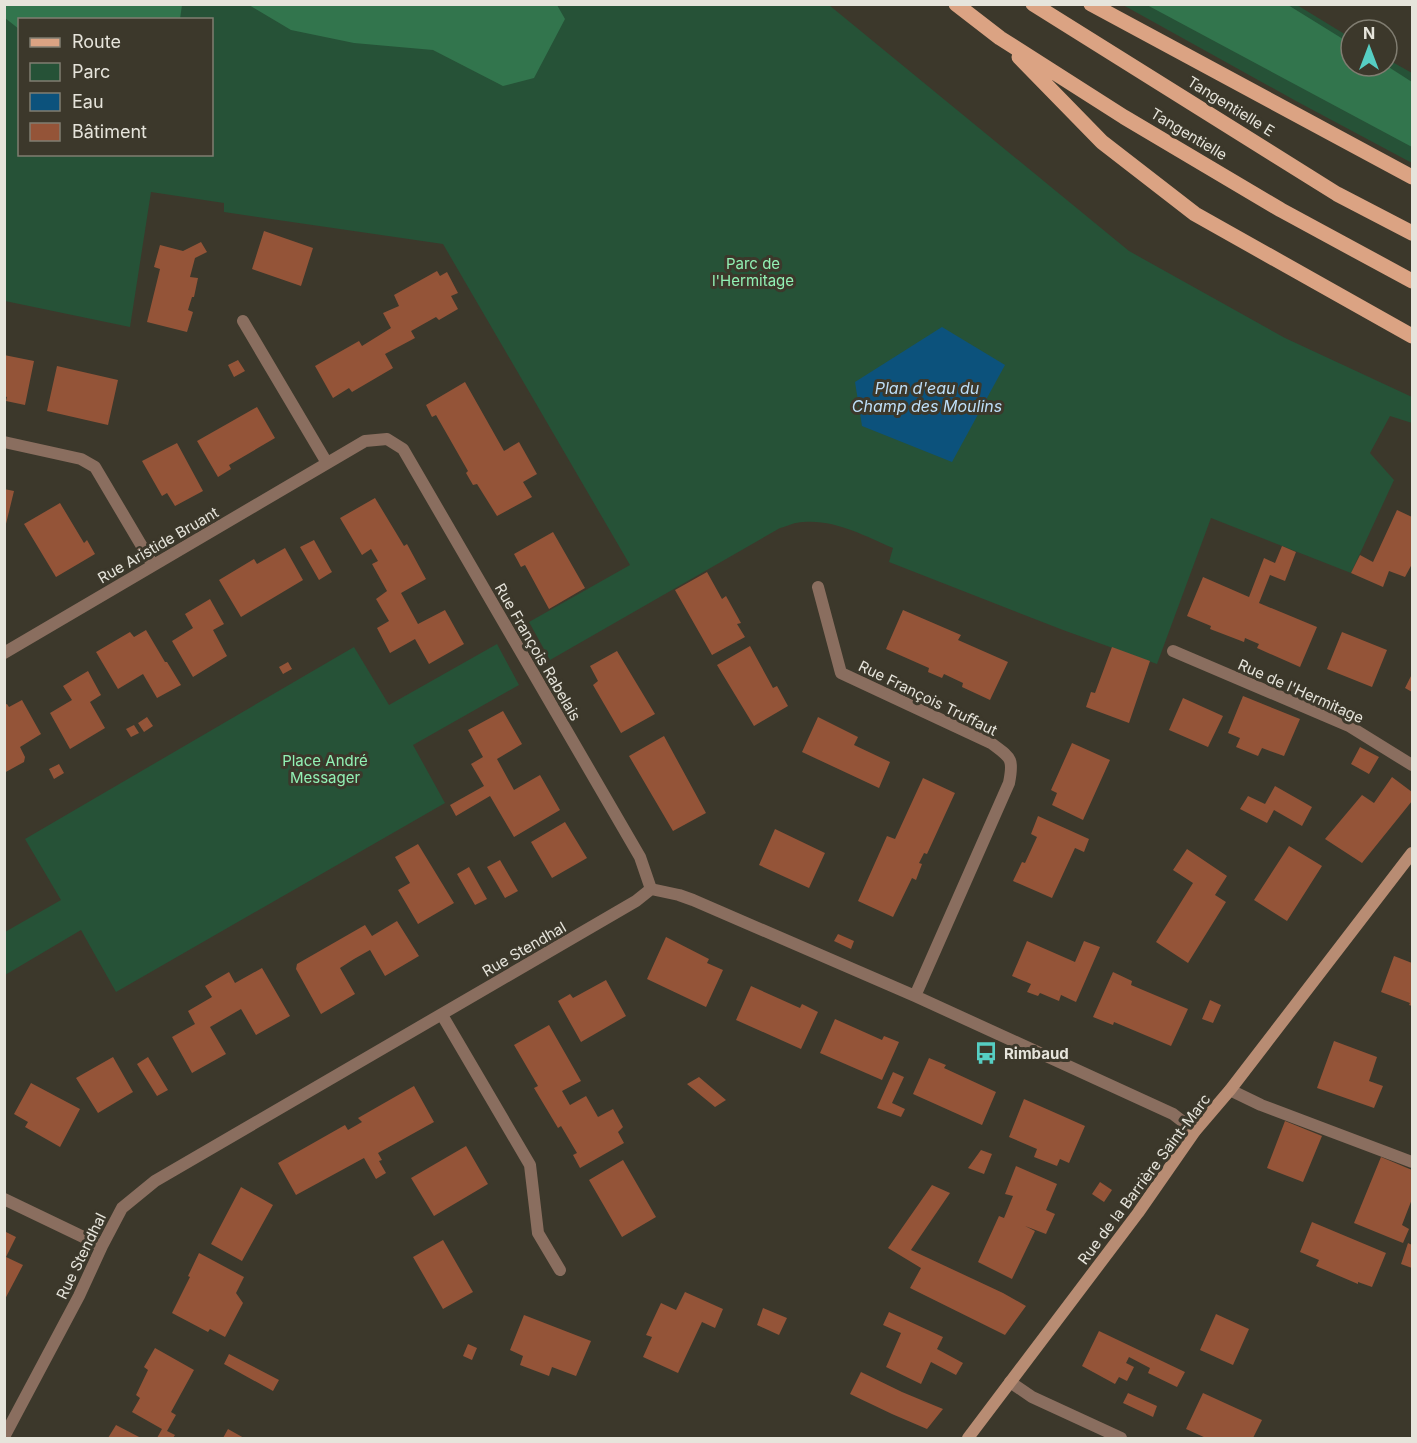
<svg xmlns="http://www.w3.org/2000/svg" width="1417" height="1443" viewBox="0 0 1417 1443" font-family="Inter,sans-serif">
	<rect width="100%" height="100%" fill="#3c382b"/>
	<path fill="#265237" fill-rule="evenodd" d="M5 5H829L1129 251 1285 338 1412 397V423L1390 416 1370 453 1394 480 1351 573 1211 518 1157 664 1063 630 889 562 893 548C865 536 835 519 803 522 795 522 788 526 780 528L550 660 529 622 630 565 443 244 224 212V203L151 192 130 327 5 301ZM20 20H212V154H20Z
		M1123 5H1297L1351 38V66H1387V59L1412 73V163L1296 101Z
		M497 644 519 685 413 745 445 803 116 992 81 930 5 975V932L61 900 25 839 354 647 389 705Z"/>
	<path fill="#32754d" d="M5 4H181L182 5 180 19 20 20 19 29 5 18Z
		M557 5 565 19 534 78 503 86 433 50 354 43 291 30 249 5Z
		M1147 5H1288L1351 44V66H1387L1412 82V147Z"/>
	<path fill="#0c527c" d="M942 327 1005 365 952 462 862 426 855 382Z"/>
	<path fill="#945438" d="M264 231 313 248 301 286 252 269Z
		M201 242 207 252 195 258 190 277 198 278 194 297H192L188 310 193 312 187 332 147 322 160 269 154 267 160 245 183 251Z
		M437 271 440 276 447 272 458 293 451 296 458 309 439 320 436 317 411 331 415 338 385 354 393 368 352 392 349 388 333 398 315 366 359 341 362 346 391 328 383 313 399 306 394 295Z
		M4 355 34 361 25 405 6 401 7 397 4 396Z
		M238 360 245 371 234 377 228 365Z
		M57 366 118 380 108 425 47 411Z
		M465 382 504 451 519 442 537 474 523 482 532 497 497 516 477 484 473 485 466 473 468 471 436 415 432 417 426 405Z
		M257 407 275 438 229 465 231 469 218 477 197 441Z
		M177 443 203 491 175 506 167 493 162 496 142 461Z
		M4 489 14 491 5 528H4Z
		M375 498 404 546 407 544 426 579 401 593 418 624 445 610 464 644 429 664 415 639 390 653 377 628 389 621 376 599 387 591 372 564 378 561 371 549 362 555 340 518Z
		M60 503 84 543 87 540 95 554 56 577 24 524Z
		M1397 510 1412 517V564L1405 577 1389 571 1383 587 1351 573 1360 555 1373 562Z
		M553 532 585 588 549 609 525 565 521 567 514 554Z
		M314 540 332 572 319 580 300 547Z
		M1282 546 1296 552 1285 581 1270 575 1259 603 1317 627 1300 667 1257 648 1259 644 1245 638 1244 642 1210 629 1211 626 1187 616 1203 577 1249 597 1264 558 1275 563Z
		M285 548 303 580 241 617 219 580 254 559 257 564Z
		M707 572 722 599 726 596 741 623 737 624 745 637 712 655 675 590Z
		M210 599 224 624 213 630 227 656 193 677 172 641 193 628 185 614Z
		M903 610 961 635 958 640 1008 662 990 700 962 687 963 683 944 674 942 678 928 672 929 668 886 649Z
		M146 630 165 662H167L181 685 157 698 143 674 118 689 96 652 130 632 134 637Z
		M1342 632 1387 650 1372 687 1327 669Z
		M750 646 773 688 777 686 788 706 754 726 717 665Z
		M1112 647 1150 661 1129 723 1086 707 1091 692 1095 693Z
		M617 651 655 714 621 733 593 685 598 681 590 666Z
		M288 662 292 669 283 674 279 667Z
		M88 671 101 695 90 702 105 728 70 749 50 713 72 700 63 686Z
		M1412 674V692L1405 688Z
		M1243 696 1300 719 1284 756 1262 748 1258 756 1236 747 1240 738 1228 733Z
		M1183 698 1223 716 1208 747 1169 730Z
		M22 700 41 734 20 747 25 757 24 762 4 773V705L7 704 9 707Z
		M503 711 522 744 497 759 514 790 540 775 560 810 514 837 490 796 456 816 450 805 484 786 471 764 483 757 468 730Z
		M147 717 153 726 144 732 138 723Z
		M818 717 858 737 854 745 890 762 879 788 802 752Z
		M134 725 139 733 131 737 126 729Z
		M664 736 706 813 673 831 629 756Z
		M1072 743 1110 760 1083 820 1052 805 1057 793 1051 790Z
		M1360 747 1379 757 1369 774 1351 764Z
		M59 764 64 773 54 779 49 769Z
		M1392 777 1412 792V801L1362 863 1325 839 1362 795 1374 803Z
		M923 778 955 793 927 854 924 853 919 863 922 864 916 880 912 878 893 917 858 901 887 836 895 839Z
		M1275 786 1312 807 1302 826 1274 810 1267 823 1240 809 1248 796 1265 804Z
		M1038 816 1089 839 1084 852 1075 848 1052 898 1013 881 1022 862 1025 863 1037 837 1031 834Z
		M565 822 587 858 552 878 531 842Z
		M775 829 825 853 809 888 759 865Z
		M418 844 454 903 418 924 398 890 410 883 395 857Z
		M1289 846 1322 866 1287 921 1254 900Z
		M1187 849 1227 876 1215 895 1226 902 1188 963 1156 942 1193 883 1173 870Z
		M500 860 518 891 505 898 487 867Z
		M469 867 487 899 475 905 457 874Z
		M397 921 419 956 385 976 370 950 354 959 340 968 355 994 321 1014 296 969 297 964 365 925 372 936Z
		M838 934 854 941 851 949 834 941Z
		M666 937 709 959 707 963 723 970 706 1007 647 979Z
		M1027 941 1075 962 1084 941 1100 947 1076 1002 1061 995 1059 1001 1040 993 1038 996 1027 992 1031 984 1012 976Z
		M1394 956 1412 963V1006L1409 1005 1410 1003 1381 992Z
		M262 968 290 1016 256 1035 241 1009 210 1027 226 1054 192 1073 172 1037 195 1024 188 1011 212 997 205 986 229 972 235 983Z
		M1113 972 1132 981 1131 985 1188 1009 1171 1046 1114 1022 1113 1025 1093 1017Z
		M606 980 626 1016 581 1042 558 1001 570 994 573 998Z
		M751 986 800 1008 802 1004 818 1012 801 1049 736 1020Z
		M1210 1000 1221 1005 1213 1023 1202 1019Z
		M835 1019 882 1040 884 1036 899 1042 882 1080 820 1053Z
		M549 1025 581 1081 562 1091 570 1105 586 1096 598 1117 613 1109 623 1127 618 1132 624 1143 580 1168 573 1155 577 1153 561 1126 558 1128 534 1088 538 1086 514 1045Z
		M1334 1041 1377 1057 1369 1081 1383 1086 1374 1108 1317 1088Z
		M113 1057 133 1092 98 1113 76 1078Z
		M148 1057 168 1090 157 1096 137 1064Z
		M929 1058 946 1065 944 1068 996 1092 982 1125 913 1094Z
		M893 1072 904 1077 892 1103 905 1109 901 1117 877 1108Z
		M699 1077 726 1100 715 1107 687 1084Z
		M31 1083 80 1109 60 1147 25 1127 28 1122 14 1114Z
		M414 1086 434 1122 378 1153 382 1160 379 1161 386 1173 376 1179 364 1158 296 1195 278 1163 345 1125 348 1130 362 1122 358 1118Z
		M1024 1099 1085 1126 1069 1163 1060 1159 1057 1166 1034 1157 1037 1149 1009 1137Z
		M1285 1121 1322 1136 1303 1182 1267 1168Z
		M466 1146 488 1184 434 1216 411 1178Z
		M981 1150 992 1154 984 1174 968 1168Z
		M1381 1157 1412 1170V1199L1402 1225 1409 1229 1403 1243 1354 1223Z
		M623 1160 656 1217 622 1237 589 1180Z
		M1016 1166 1057 1184 1046 1210 1055 1214 1046 1234 1025 1226 1035 1231 1012 1279 978 1262 999 1216 1004 1218 1013 1196 1005 1194Z
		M1100 1182 1112 1190 1104 1202 1092 1194Z
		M932 1185 950 1193 911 1250 1003 1293 1026 1306 1005 1335 910 1288 921 1268 888 1248Z
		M241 1187 273 1205 242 1261 211 1244Z
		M1312 1222 1386 1253 1372 1287 1358 1282V1284L1316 1266 1319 1260 1300 1252Z
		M4 1231 16 1237 6 1257 23 1265 4 1301Z
		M443 1240 473 1292 443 1309 413 1257Z
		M1408 1243 1412 1245V1268L1401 1264Z
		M199 1253 244 1277 236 1293 243 1303 225 1337 210 1329 208 1332 172 1313 190 1277 188 1276Z
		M685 1292 723 1309 715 1328 702 1322 678 1373 643 1357 652 1337 646 1335 661 1303 676 1310Z
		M763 1308 787 1318 779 1335 757 1325Z
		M889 1312 943 1337 937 1349 963 1363 956 1375 931 1362 921 1384 886 1367 901 1333 883 1325Z
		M1216 1314 1249 1329 1233 1365 1200 1350Z
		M524 1315 591 1341 576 1376 552 1367 549 1376 520 1365 523 1356 510 1350Z
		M1099 1331 1185 1372 1177 1387 1148 1373 1150 1368 1129 1357 1126 1363 1134 1367 1127 1381 1119 1377 1115 1384 1082 1366Z
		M468 1344 477 1348 472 1360 463 1356Z
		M155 1348 194 1370 171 1412 176 1415 167 1431 175 1435 173 1438H157L162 1429 132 1412 140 1398 136 1395 148 1370 144 1367Z
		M229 1354 279 1380 273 1391 224 1364Z
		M861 1372 902 1392 943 1409 927 1429 892 1414 850 1394Z
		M1128 1393 1157 1406 1153 1417 1123 1403Z
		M1203 1393 1262 1420 1253 1438H1206L1186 1429Z
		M116 1425 141 1438H108Z
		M228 1429 244 1438H223Z"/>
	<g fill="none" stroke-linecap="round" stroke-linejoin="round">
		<path stroke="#8a6e5f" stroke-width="12" d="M1230 1090 1261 1105 1412 1162"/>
		<path stroke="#8a6e5f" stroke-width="12" d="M243 321 327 463
			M4 442 81 459 95 467 153 565
			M818 587 841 673 991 743C1011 758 1014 758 1009 783L915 996
			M1173 651 1349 726 1412 765
			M4 653 365 441 387 439 403 449 640 857 651 889
			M442 1015 530 1165 538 1233 560 1270
			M4 1199 102 1246
			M1010 1382 1032 1397 1121 1438
			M4 1437 79 1296 102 1246 122 1208 155 1181 636 901 651 889 679 895 693 900 915 996 1173 1114 1195 1131"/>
		<path stroke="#b88c73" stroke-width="12" d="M968 1438 1138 1213 1195 1131 1230 1090 1412 853"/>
		<path stroke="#dba383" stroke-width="15" d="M956 4 1000 38 1124 117 1281 210 1412 281
			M1033 4 1337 194 1412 233
			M1091 4 1412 177
			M1019 57 1102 142 1195 214 1412 336"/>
	</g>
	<defs>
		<g id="bus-bare" transform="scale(1.8)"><path d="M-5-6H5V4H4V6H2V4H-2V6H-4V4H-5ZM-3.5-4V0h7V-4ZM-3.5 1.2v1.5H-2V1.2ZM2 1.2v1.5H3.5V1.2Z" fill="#56cec3" stroke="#3c382b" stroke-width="2.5" paint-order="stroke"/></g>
	</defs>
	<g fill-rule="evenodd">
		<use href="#bus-bare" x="986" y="1053"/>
	</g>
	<g text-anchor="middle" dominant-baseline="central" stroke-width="6" stroke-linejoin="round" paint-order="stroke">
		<g font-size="15" fill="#e6e4db" stroke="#3c382b">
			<text transform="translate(1231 106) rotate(32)">Tangentielle E</text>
			<text transform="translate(1189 134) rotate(31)">Tangentielle</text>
			<text transform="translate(158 545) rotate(-30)">Rue Aristide Bruant</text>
			<text transform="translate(538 652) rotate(60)">Rue François Rabelais</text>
			<text transform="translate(1301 691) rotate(24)">Rue de l'Hermitage</text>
			<text transform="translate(928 698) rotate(26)">Rue François Truffaut</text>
			<text transform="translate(524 949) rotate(-30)">Rue Stendhal</text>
			<text transform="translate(1144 1179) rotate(-53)">Rue de la Barrière Saint-Marc</text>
			<text transform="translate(81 1256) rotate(-64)">Rue Stendhal</text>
		</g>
		<g font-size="15" fill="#92f1b4" stroke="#3c382b">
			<text x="753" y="263">Parc de<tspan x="753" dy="17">l'Hermitage</tspan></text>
			<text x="325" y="760">Place André<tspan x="325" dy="17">Messager</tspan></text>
		</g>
		<g font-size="15" font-weight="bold" fill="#e6e4db" stroke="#3c382b" text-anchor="start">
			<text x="1004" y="1053">Rimbaud</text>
		</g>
		<g font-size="16" font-style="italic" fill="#bddef8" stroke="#3c382b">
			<text x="927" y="388">Plan d'eau du<tspan x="927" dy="18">Champ des Moulins</tspan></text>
		</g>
	</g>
	<rect width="1417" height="1443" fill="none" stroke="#e6e4db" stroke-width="12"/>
	<rect x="18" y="18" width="195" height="138" fill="#3c382b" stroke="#807d71" stroke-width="1.5"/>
	<rect x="30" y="38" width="30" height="9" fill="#dba383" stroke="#807d71" stroke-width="1.5"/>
	<text x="72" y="48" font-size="18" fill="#e6e4db">Route</text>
	<rect x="30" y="63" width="30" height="18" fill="#265237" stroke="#807d71" stroke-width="1.5"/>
	<text x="72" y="78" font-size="18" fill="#e6e4db">Parc</text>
	<rect x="30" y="93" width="30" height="18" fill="#0c527c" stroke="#807d71" stroke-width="1.5"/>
	<text x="72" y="108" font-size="18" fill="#e6e4db">Eau</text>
	<rect x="30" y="123" width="30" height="18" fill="#945438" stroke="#807d71" stroke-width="1.5"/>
	<text x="72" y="138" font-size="18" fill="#e6e4db">Bâtiment</text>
	<g transform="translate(1369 48)"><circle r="28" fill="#3c382b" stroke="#807d71" stroke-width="1.5"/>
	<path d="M0-4.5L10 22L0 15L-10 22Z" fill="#56cec3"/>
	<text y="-9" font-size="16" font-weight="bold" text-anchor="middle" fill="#e6e4db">N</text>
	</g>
</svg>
